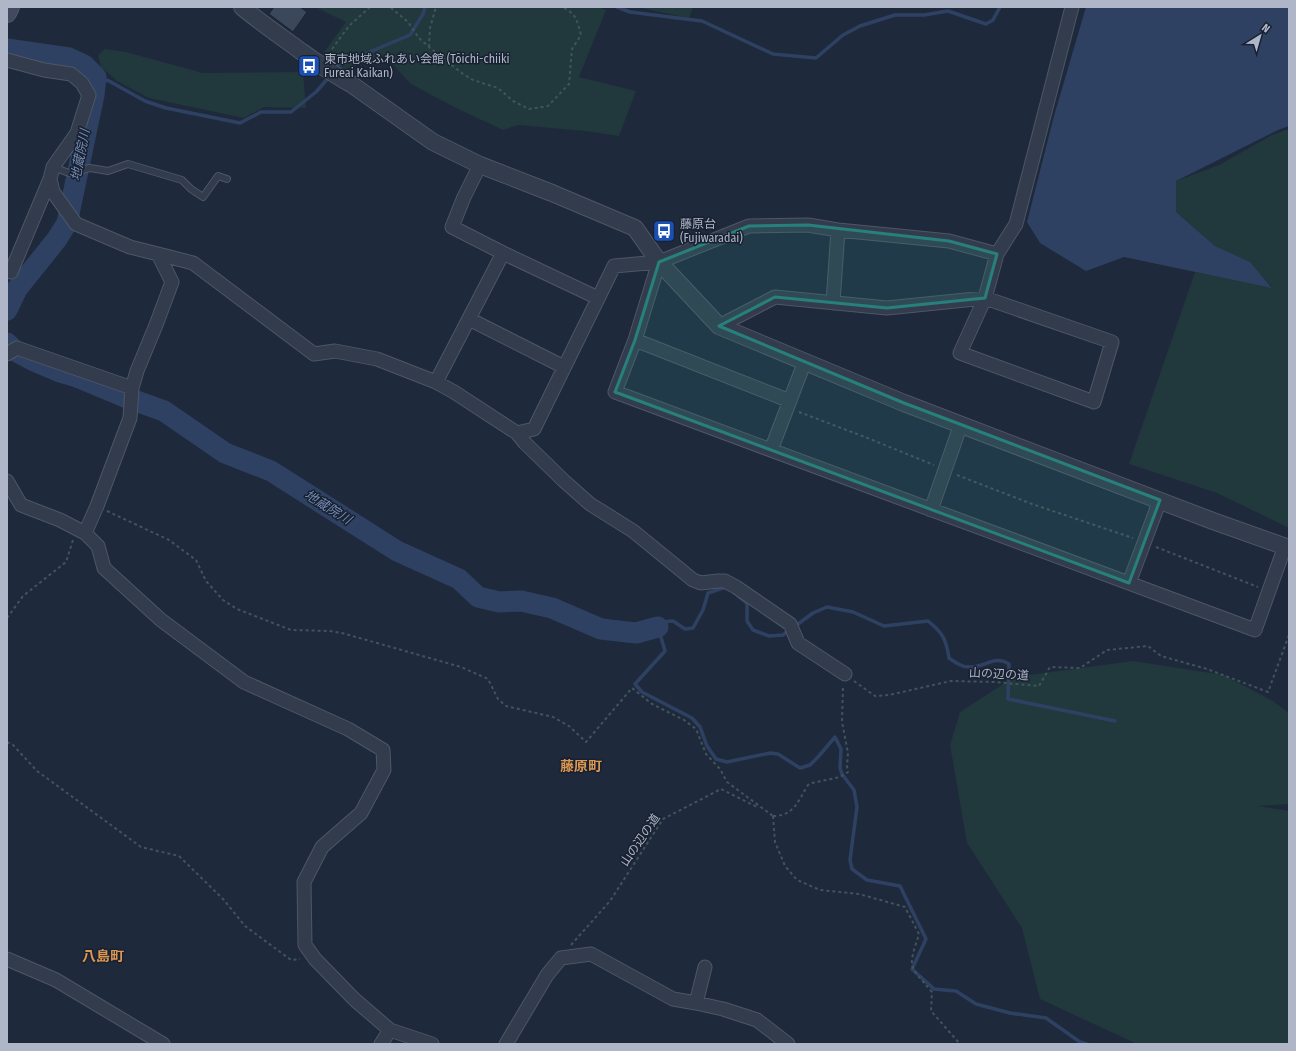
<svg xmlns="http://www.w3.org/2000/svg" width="1296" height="1051" viewBox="0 0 1296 1051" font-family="'Fira Sans Condensed','Noto Sans JP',sans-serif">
	<rect width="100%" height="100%" fill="#1f293c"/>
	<path fill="#21383d" d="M315 7H599L606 10 579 77 636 91 619 136 585 131 518 125 503 130 454 107 411 84 385 56 343 70 322 55 346 22Z
		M637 7H693L689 18Z
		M105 49 126 52 203 73 303 72 306 108 264 107 244 118 149 98 117 81 101 67 98 55Z
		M1289 129V528L1217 493 1129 464 1195 272 1272 287 1249 262 1215 246 1176 212V181L1219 165 1272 135Z
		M1133 661 1224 675 1273 701 1289 713V804L1257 806 1289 811V1044H1137L1040 999 1022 928 967 843 950 745 960 712 1014 677Z"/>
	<path fill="#2f4163" d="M1086 7H1289V126L1278 130 1176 181V212L1215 246 1250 262 1272 288 1124 257 1086 271 1040 243 1027 222 1054 116Z"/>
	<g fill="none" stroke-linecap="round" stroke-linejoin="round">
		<path stroke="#2f4163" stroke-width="3.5" d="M617 7 630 12 702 21 773 54 816 58 843 35 860 26 895 15H924L948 11 986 24 993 20 1000 7
			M333 70 336 66 410 35 423 14 425 7
			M96 77 109 81 145 101 166 108 240 123 261 112H291L316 92 329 77
			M727 588 726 587 708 593 703 610 693 628 685 629 673 621 661 622 658 627 665 651 635 684 642 692 692 718 700 727 707 746 716 759 727 762 770 753 778 754 800 768 810 765 818 757 835 737 841 749 840 768 842 774 854 790 857 807 850 860 852 869 867 880 900 886 926 939 912 969 934 989 956 991 976 1004 1010 1013 1046 1018 1080 1042 1087 1044
			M738 596 747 603V621L753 630 769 636 783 635 813 613 827 607 853 612 884 626 928 621C943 633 946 639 949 658 956 663 963 668 972 667 986 666 996 655 1009 664L1008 699 1115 721"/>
		<path stroke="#2f4163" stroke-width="21" d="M7 49 69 58 84 65 96 77 94 95 67 223 57 239 17 289 7 310
			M7 343 15 351 32 360 60 372 77 377 125 397 164 411 225 453 271 471 397 551 459 579 478 597 499 602 521 601 552 608 601 629 636 633 658 627"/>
	</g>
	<path fill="#3b475b" stroke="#1a2332" d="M274 7H300L307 12 293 32 269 14Z"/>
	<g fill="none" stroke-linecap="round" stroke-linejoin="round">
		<g stroke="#4e5666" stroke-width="8">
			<path id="service" d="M53 167 69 173 90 168 108 171 128 164 182 180 191 189 203 197 218 176 227 179"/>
		</g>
		<g stroke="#4e5666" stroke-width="15">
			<path id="minor" d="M7 60 44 70 71 74 82 83 89 95 77 133 53 167 50 179 53 192 76 224 130 247 158 254 172 282 156 325 137 371 132 388 130 418 97 506 85 533
				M480 165 464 197 452 227 503 253 598 298
				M158 254 193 263 314 354 335 351 377 359 436 382 454 392 517 433 534 429 614 266 659 262 749 226 808 225 838 230 949 241 997 254
				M659 262 635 340 615 392 1255 630 1285 546
				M7 271 11 272 50 179
				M833 303 838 230
				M469 319 564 367
				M719 326 775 297 887 308 985 298 1112 342 1094 402 960 353 985 298 997 254 1016 224 1072 7
				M635 340 790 401
				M7 354 17 348 132 388
				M436 382 503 253
				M517 433 525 443 564 481 590 504 633 531 693 580 701 583 718 581H725L736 587 790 624 798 643 845 674
				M771 450 805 361
				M7 481 21 505 60 520 85 533 98 546 104 568 161 620 244 682 348 729 383 750 384 770 361 813 322 847 304 882 305 945 315 959 355 1000 390 1030 432 1044
				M931 510 961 424
				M1129 583 1160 500
				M7 959 56 980 163 1044
				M696 1003 705 967
				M381 1044 390 1030
				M506 1044 547 975 561 958 591 954 673 999 696 1003 723 1009 757 1020 788 1044"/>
		</g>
		<g stroke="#4e5666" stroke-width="18">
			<path id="tertiary" d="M242 7C261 23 282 37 302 52 318 63 334 75 351 84L433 142 480 165 552 193 635 228 659 262 719 326 904 403 1213 521 1289 548"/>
		</g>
		<g stroke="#4e5666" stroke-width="20">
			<path id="secondary" d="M7 13 10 7"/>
		</g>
		<path stroke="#3f555a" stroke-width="2" stroke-dasharray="3 3" stroke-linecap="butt" d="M429 47 430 28 436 7
			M332 49 349 26 370 7H390L408 22 419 38 429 47 463 74 473 80 498 88 513 101 529 109 548 106 569 84 572 49 581 35C577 21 577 14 562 7
			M799 412 865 437 934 465
			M957 475 1032 504 1133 538
			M107 511 169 540 196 560 206 581 223 600 237 609 291 630 330 631 342 633 461 667 488 679 498 699 506 706 553 717 569 726 586 742 632 688 652 704 684 720 696 729 706 754 720 769 727 782 773 816
			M1156 547 1258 587
			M7 618 23 596 66 562 73 540
			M854 681 875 696 889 695 951 681 994 682 1039 686 1050 667 1080 668 1107 650 1148 646 1161 656 1207 669 1268 692 1289 635
			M7 742 13 745 37 771 141 847 179 856 224 900 245 926 291 960 300 959
			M773 816C794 816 798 801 808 785L812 783 840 777 848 772 847 766 848 753 842 722 843 685
			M773 816 775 842 785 866 797 880 820 890 859 894 905 907 919 934C908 969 908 964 932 992L931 1011 960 1044
			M571 945 610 901 663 819 721 789 759 808"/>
		<use href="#service" stroke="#333c4c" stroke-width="6"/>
		<use href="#minor" stroke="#333c4c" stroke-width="13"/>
		<use href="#tertiary" stroke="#333c4c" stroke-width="16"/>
		<use href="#secondary" stroke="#414a5f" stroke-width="18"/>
	</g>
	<path fill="#27807c" fill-opacity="0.2" stroke="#27807c" stroke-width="3" stroke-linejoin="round" d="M808 225 949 241 997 254 985 298 887 308 775 297 719 326 904 403 1160 500 1129 583 615 392 635 340 659 262 749 226Z"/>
	<defs>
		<g id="bus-square" transform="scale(1.15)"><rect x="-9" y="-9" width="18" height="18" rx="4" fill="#1a4fb4" stroke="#182130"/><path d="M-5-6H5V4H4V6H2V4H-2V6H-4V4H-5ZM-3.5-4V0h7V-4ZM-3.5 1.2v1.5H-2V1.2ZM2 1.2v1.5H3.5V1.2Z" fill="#fff"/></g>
	</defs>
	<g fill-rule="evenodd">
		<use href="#bus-square" x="309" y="66"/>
		<use href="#bus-square" x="664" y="231"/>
	</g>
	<g text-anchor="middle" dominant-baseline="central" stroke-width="3" stroke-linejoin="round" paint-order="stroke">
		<g font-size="12" fill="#aeb6c8" stroke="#182130" text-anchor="start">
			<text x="324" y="59">東市地域ふれあい会館 (Tōichi-chiiki<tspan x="324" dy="14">Fureai Kaikan)</tspan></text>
			<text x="680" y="224">藤原台<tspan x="680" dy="14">(Fujiwaradai)</tspan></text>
		</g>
		<g font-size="12" fill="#aeb6c8" stroke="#182130">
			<text transform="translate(999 674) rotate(3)">山の辺の道</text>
			<text transform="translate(640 840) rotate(-56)">山の辺の道</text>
		</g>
		<g font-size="13" font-style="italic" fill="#738ab3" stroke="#182130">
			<text transform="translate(80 155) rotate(-79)">地蔵院川</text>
			<text transform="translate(328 507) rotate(32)">地蔵院川</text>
		</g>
		<g font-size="14" font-weight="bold" fill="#de9852" stroke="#182130">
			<text x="581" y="766">藤原町</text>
			<text x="103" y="956">八島町</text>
		</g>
	</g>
	<rect width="1296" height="1051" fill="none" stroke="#aeb6c8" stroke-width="16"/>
	<g transform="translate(1260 36) rotate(37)" stroke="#182130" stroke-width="3" paint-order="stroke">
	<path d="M0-3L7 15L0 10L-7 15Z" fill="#aeb6c8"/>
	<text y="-6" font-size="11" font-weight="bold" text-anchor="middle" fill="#aeb6c8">N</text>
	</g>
</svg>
